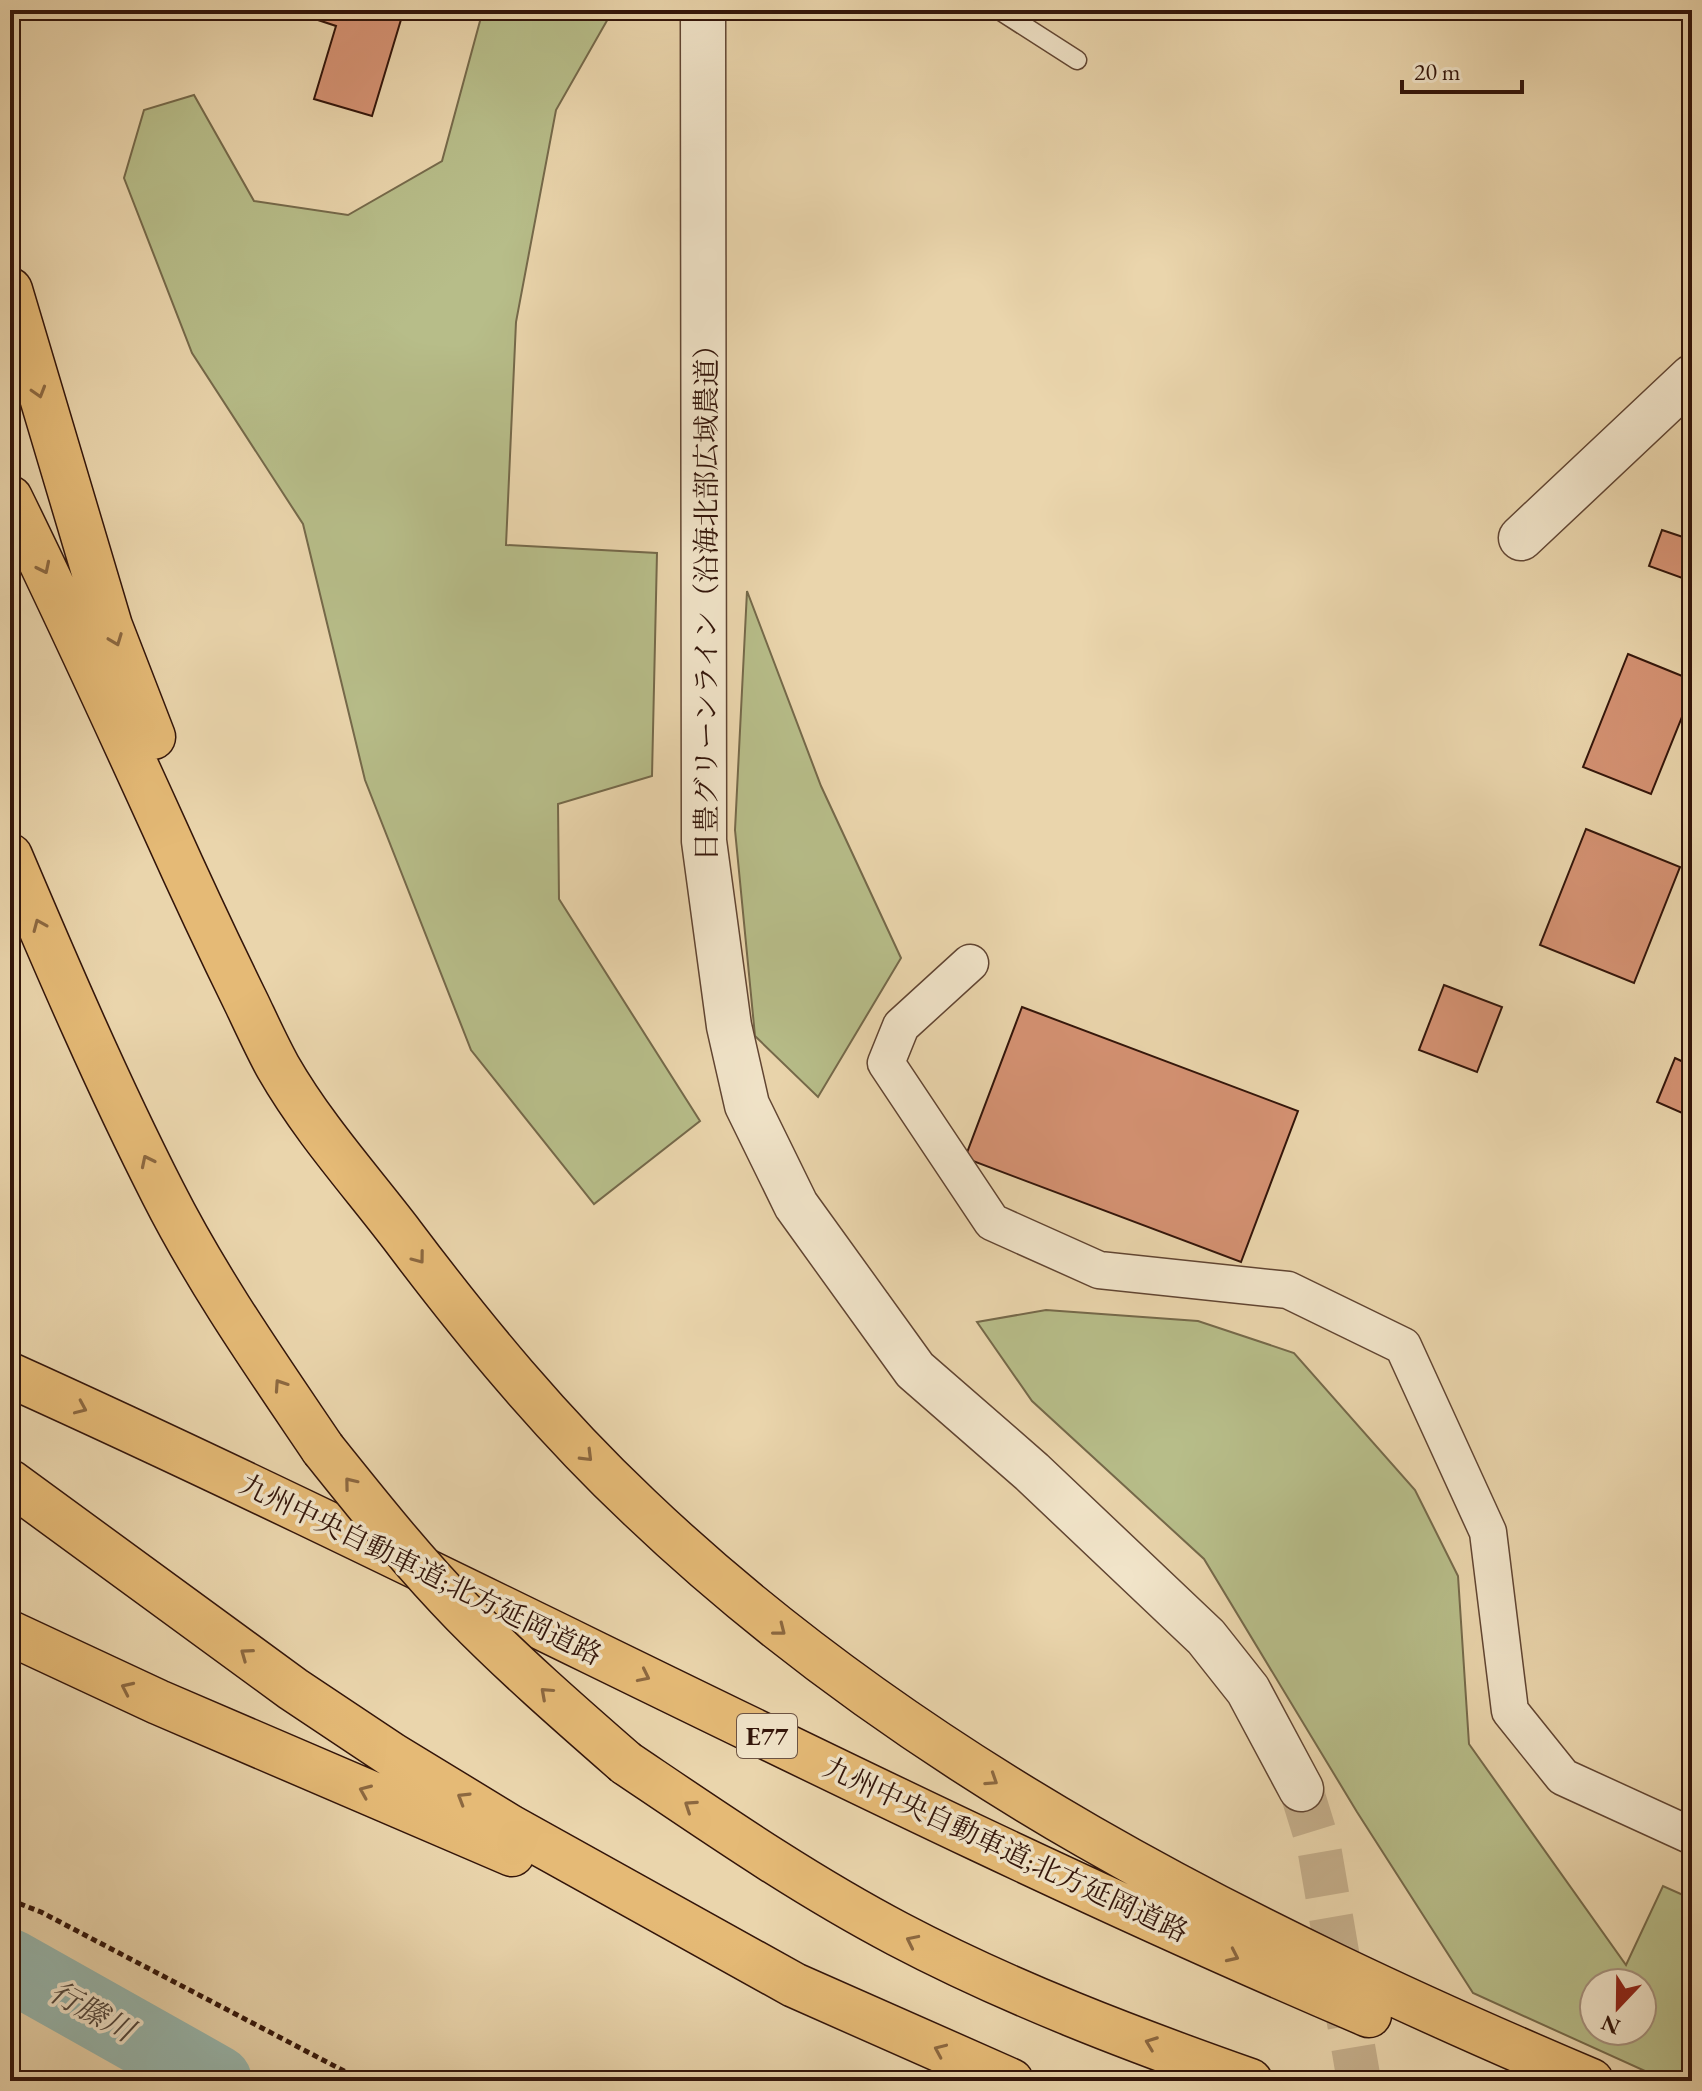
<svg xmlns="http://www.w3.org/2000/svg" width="1702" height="2091" viewBox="0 0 1702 2091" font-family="'EB Garamond','Noto Serif JP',serif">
	<rect width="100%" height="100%" fill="#ead5ac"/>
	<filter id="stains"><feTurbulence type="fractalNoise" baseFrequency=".0025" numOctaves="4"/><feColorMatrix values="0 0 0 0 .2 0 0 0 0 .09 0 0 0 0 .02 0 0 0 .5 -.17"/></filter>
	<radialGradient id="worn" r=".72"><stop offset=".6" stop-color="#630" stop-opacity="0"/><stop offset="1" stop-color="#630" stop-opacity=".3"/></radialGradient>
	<path fill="#b7bd89" stroke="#75694a" stroke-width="2" fill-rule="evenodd" d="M483 10H613L556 110 516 322 506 545 657 553 652 776 558 804 559 899 700 1121 594 1204 471 1050 365 780 303 524 192 353 124 178 144 110 194 95 254 201 348 215 442 161Z
		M747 591 821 786 901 958 818 1097 755 1036 735 830Z
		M1046 1310 1198 1321 1294 1353 1415 1490 1458 1576 1469 1744 1626 1965 1663 1886 1692 1899V2081H1667L1473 1993 1357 1812 1204 1559 1032 1401 977 1322ZM1594 1983H1642V2031H1594Z"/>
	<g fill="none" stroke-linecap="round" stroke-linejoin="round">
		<path stroke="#98b8af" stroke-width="72" d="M10 1965 216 2081"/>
	</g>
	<path fill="#d59273" stroke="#33150a" stroke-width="2" d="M314 10H392L403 13 372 116 314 99 336 26 312 18Z
		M1662 530 1692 540V559L1685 579 1649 566Z
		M1628 654 1692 680V692L1651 794 1583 767Z
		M1586 829 1680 867 1634 983 1540 945Z
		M1444 985 1502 1007 1477 1072 1419 1050Z
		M1022 1007 1298 1111 1241 1262 965 1158Z
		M1675 1058 1692 1066V1110L1689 1116 1657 1102Z"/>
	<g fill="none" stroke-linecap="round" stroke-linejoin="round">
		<path stroke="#c5af8c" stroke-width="44" stroke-dasharray="44 22" stroke-linecap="butt" d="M1301 1789 1319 1847 1359 2081"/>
		<g stroke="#614532" stroke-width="21">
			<path id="service" d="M999 10 1077 60"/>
		</g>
		<g stroke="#614532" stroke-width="39">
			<path id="minor" d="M970 963 901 1026 886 1063 992 1222 1099 1270 1288 1290 1403 1346 1488 1532 1510 1711 1563 1777 1692 1836"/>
		</g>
		<g stroke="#614532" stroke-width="47">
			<path id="tertiary" d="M703 10 704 841 729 1026 747 1105 796 1205 915 1370 1032 1472 1206 1637 1248 1690 1301 1789
				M1521 538 1692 377"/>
		</g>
		<g stroke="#33150a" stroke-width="47">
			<path id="motorway" d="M10 290 110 626 153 737
				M10 498C63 606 113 715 163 825 190 885 218 945 247 1004 257 1025 267 1047 278 1067 313 1128 360 1180 402 1235 475 1332 551 1424 639 1507 910 1766 1249 1936 1591 2081
				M10 856C58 969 107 1083 163 1193 208 1282 267 1366 323 1449
				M10 1375C466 1581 908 1819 1369 2015
				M10 1482 293 1689 392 1755 510 1827 794 1985 1011 2081
				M10 1633 158 1702 512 1854
				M626 1763C715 1823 803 1884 898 1934 1010 1993 1131 2039 1250 2081"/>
		</g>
		<path stroke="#33150a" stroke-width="5" stroke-dasharray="6 4" stroke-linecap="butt" d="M10 1900 41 1912 363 2081"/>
		<use href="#service" stroke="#f1e4c9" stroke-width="18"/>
		<use href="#minor" stroke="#f1e4c9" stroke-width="36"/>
		<use href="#tertiary" stroke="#f1e4c9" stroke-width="44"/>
		<use href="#motorway" stroke="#e5ba76" stroke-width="44"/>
		<g stroke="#33150a" stroke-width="47" stroke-linecap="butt">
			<path id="motorway-bridge" d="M323 1449C368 1505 413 1562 463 1613 515 1666 570 1714 626 1763"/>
		</g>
		<use href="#motorway-bridge" stroke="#e5ba76" stroke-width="44"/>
	</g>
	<defs><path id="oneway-chevron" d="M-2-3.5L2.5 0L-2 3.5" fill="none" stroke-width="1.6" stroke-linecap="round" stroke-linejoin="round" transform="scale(2)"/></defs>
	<g stroke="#8c6840">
		<use href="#oneway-chevron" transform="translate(39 392) rotate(73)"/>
		<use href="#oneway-chevron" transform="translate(44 568) rotate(64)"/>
		<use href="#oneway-chevron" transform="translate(116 640) rotate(69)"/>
		<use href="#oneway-chevron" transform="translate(39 925) rotate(-113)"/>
		<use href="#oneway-chevron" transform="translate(147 1161) rotate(-116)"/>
		<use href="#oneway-chevron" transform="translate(419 1258) rotate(53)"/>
		<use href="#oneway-chevron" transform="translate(280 1385) rotate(-124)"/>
		<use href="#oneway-chevron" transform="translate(81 1408) rotate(24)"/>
		<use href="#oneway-chevron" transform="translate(587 1456) rotate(45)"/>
		<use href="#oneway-chevron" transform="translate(350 1483) rotate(-129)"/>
		<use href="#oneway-chevron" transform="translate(780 1630) rotate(38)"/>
		<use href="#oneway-chevron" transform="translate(246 1654) rotate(-144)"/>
		<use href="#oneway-chevron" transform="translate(644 1676) rotate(26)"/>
		<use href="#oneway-chevron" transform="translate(127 1688) rotate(-155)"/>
		<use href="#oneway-chevron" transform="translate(546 1693) rotate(-138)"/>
		<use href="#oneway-chevron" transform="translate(992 1780) rotate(33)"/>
		<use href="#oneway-chevron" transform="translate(365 1791) rotate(-157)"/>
		<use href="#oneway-chevron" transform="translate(463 1798) rotate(-149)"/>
		<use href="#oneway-chevron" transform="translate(690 1806) rotate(-146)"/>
		<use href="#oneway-chevron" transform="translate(912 1941) rotate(-154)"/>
		<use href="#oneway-chevron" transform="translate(1233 1956) rotate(25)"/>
		<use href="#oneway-chevron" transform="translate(1151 2043) rotate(-159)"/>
		<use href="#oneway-chevron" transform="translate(940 2050) rotate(-156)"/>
	</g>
	<g text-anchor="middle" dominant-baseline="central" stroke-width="7" stroke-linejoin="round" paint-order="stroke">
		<rect fill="#f1e4c9" stroke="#6c5343" stroke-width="2" x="737" y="1714" width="60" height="44" rx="6"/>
		<g font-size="26" font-weight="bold" fill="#33150a">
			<text x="767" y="1736">E77</text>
		</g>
		<g font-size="28" fill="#33150a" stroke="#f1e4c9">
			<text transform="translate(706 596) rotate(-90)">日豊グリーンライン（沿海北部広域農道）</text>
			<text transform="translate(421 1569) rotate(26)">九州中央自動車道;北方延岡道路</text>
			<text transform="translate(1006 1849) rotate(25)">九州中央自動車道;北方延岡道路</text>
		</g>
		<g font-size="30" font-style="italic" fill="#51463c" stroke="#f1e4c9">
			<text transform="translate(92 2011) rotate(29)">行縢川</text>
		</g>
	</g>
	<rect width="1702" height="2091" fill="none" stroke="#ead5ac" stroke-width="40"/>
	<rect x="12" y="12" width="1678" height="2067" fill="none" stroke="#33150a" stroke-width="4"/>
	<rect x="20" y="20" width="1662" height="2051" fill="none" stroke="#33150a" stroke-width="2"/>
	<g transform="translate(1618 2007) rotate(202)"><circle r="38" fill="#f1e4c9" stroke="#a5917d" stroke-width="2"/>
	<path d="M0-6L14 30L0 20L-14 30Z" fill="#8f2418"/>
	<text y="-12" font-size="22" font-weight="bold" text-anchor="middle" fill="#33150a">N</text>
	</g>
	<path d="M1402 80v12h120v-12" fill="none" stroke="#33150a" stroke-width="4"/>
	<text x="1414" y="80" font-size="24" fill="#33150a" stroke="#f1e4c9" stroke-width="6" paint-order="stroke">20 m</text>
	<rect width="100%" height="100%" filter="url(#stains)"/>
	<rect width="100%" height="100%" fill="url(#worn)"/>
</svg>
